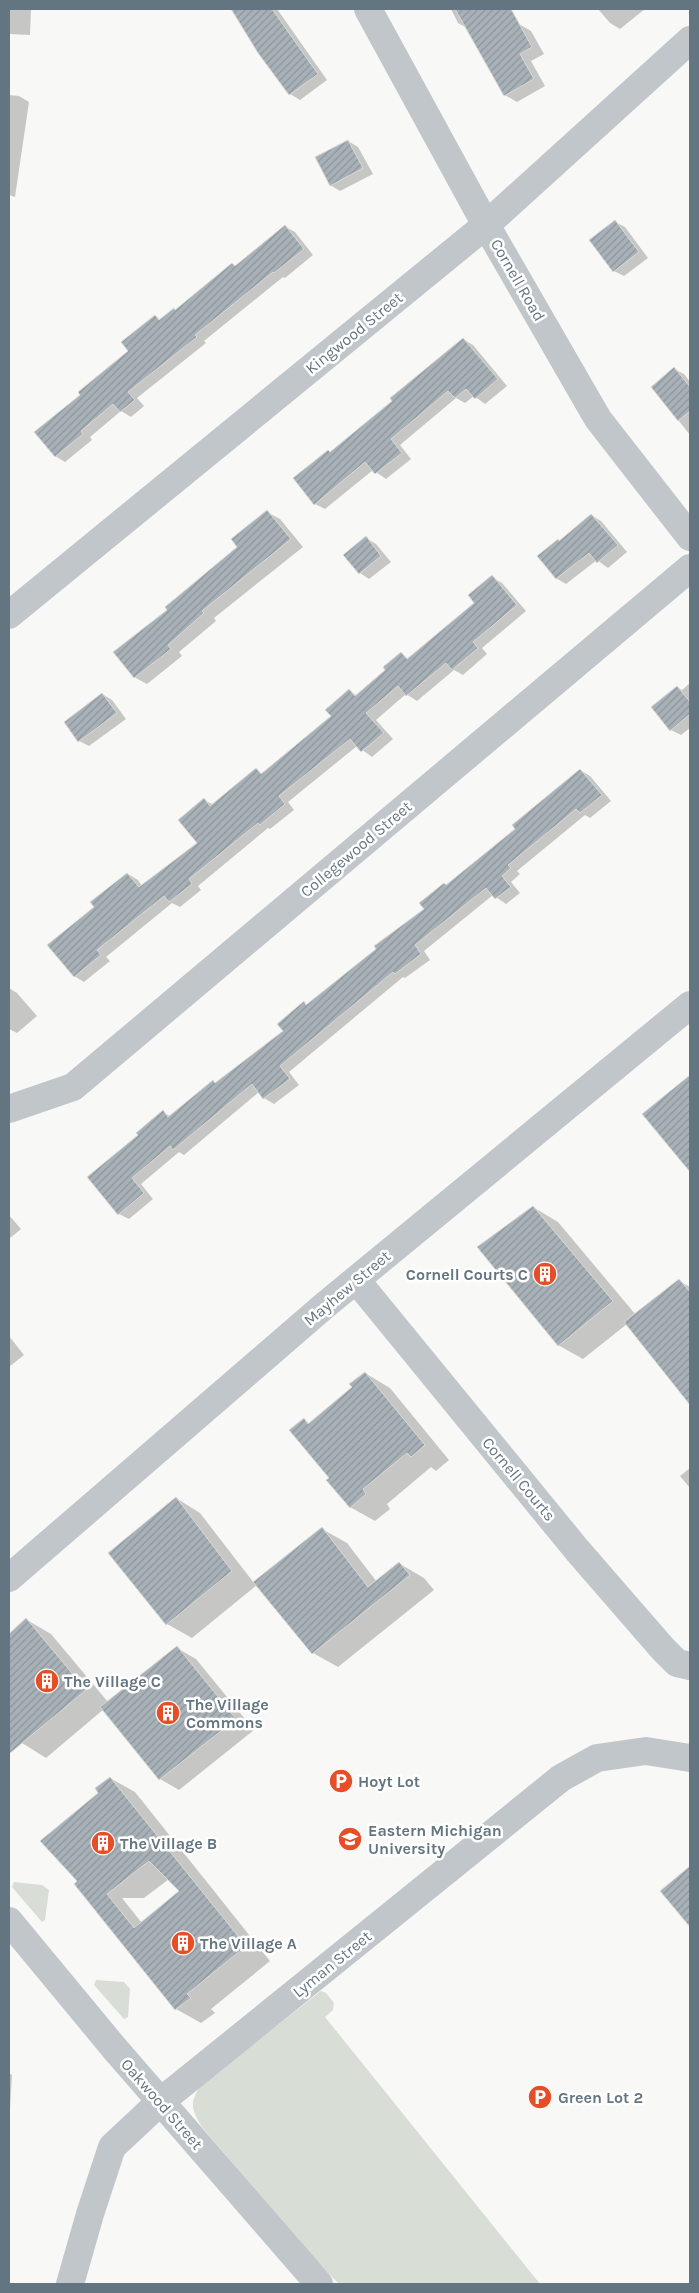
<svg xmlns="http://www.w3.org/2000/svg" width="699" height="2293" viewBox="0 0 699 2293" font-family="Karla,sans-serif">
	<defs>
		<pattern id="building-hatch" width="6" height="6" patternUnits="userSpaceOnUse" patternTransform="scale(1.25)"><rect width="6" height="6" fill="#a8b1b7"/><path d="M-1 1l2-2M0 6l6-6M5 7l2-2" fill="none" stroke="#8c959a"/></pattern>
	</defs>
	<rect width="100%" height="100%" fill="#f8f8f6"/>
	<path fill="#d8ddd5" d="M14 1882 42 1885 49 1890 45 1920 42 1922 12 1887Z
		M96 1980 124 1982 130 1989 128 2017 124 2019 94 1985Z
		M321 1991 326 1993 334 2003 333 2010 325 2017 540 2284H339L313 2257 202 2127C191 2108 189 2104 201 2085Z"/>
	<path fill="#0003" fill-rule="evenodd" d="M9 9H31L30 35 10 34 9 46Z
		M232 9H277L327 80 300 100 290 94 259 52Z
		M451 9H511L519 24 531 31 544 54 531 61 545 86 517 102 505 95 467 28 458 23Z
		M598 9H645L620 29 610 23Z
		M9 95 19 96 29 102 15 197 9 195Z
		M348 141 358 147 373 174 340 191 330 185Z
		M615 222 625 227 648 258 624 276 614 271Z
		M286 227 295 232 313 255 285 278 283 277 204 341 206 343 137 398 144 406 131 417 121 411 90 437 92 440 65 462 55 456 82 396 130 351 155 316 161 320 176 311Z
		M463 339 473 345 507 386 485 404 474 396 465 403 456 398 400 445 411 459 386 479 373 470 325 509 315 504 331 453 394 401Z
		M674 369 684 374 690 382V435L652 387Z
		M267 512 280 519 303 547 214 618 216 621 179 652 182 656 147 684 134 677 169 610 239 547Z
		M591 515 601 521 627 552 608 568 597 560 566 584 556 578 560 542Z
		M366 538 376 544 391 562 369 579 360 573Z
		M492 577 502 583 526 611 482 648 487 654 463 675 454 670 417 701 406 694 376 720 393 739 372 757 357 746 288 802 294 810 270 829 268 828 198 886 201 890 180 907 172 903 106 957 110 961 84 982 74 976 96 907 128 874 138 880 142 886 199 844 204 800 214 805 256 770 263 774 333 717 349 691 358 696 387 670 401 654 409 659 476 603Z
		M690 683V728L681 735 671 730 677 687 682 690Z
		M102 694 112 700 126 719 89 746 79 741Z
		M580 770 590 776 611 801 590 818 585 815 517 871 520 874 511 882 520 893 506 904 493 895 424 951 430 960 405 978 403 977 289 1072 299 1085 274 1104 264 1098 259 1092 184 1155 179 1152 141 1184 153 1199 129 1219 119 1214 140 1135 163 1112 170 1116 213 1082 216 1083 284 1031 304 1003 308 1005 425 909 447 886 517 829Z
		M9 988 17 993 37 1016 17 1033 9 1029Z
		M690 1076V1170L643 1114Z
		M533 1207 558 1222 636 1315 679 1281 690 1287V1403L627 1324 583 1359 558 1345Z
		M9 1215 21 1229 9 1239Z
		M9 1336 24 1355 9 1367Z
		M365 1373 390 1388 449 1460 436 1471 431 1467 387 1504 390 1509 375 1521 350 1507 330 1478 304 1420 310 1424 354 1388Z
		M690 1468V1488L680 1476Z
		M176 1498 200 1513 254 1583 322 1529 347 1543 377 1582 400 1564 424 1578 434 1590 338 1667 313 1653 257 1585 192 1638 167 1624 110 1553Z
		M27 1620 51 1634 108 1702 177 1648 196 1659 254 1730 179 1790 160 1779 104 1709 46 1758 22 1743 9 1728V1636Z
		M110 1778 135 1792 270 1961 211 2009 215 2013 201 2023 176 2009 79 1882 100 1793ZM169 1879 181 1891 142 1923 122 1898H144Z
		M690 1868V1925L661 1891Z
		M9 2073 12 2075 9 2127Z"/>
	<path fill="url(#building-hatch)" stroke="#dadad8" fill-rule="evenodd" d="M231 9H272L318 74 289 95 258 53Z
		M455 9H511L532 47 520 54 534 79 504 96Z
		M348 140 363 168 330 186 315 157Z
		M615 220 639 252 613 272 589 240Z
		M285 225 304 249 274 273 273 272 195 335 197 337 128 392 135 400 120 412 113 404 81 431 83 434 55 457 34 432 80 395 78 392 128 351 121 342 155 315 159 320 174 308 175 310 232 263 235 266Z
		M463 338 498 379 475 399 466 389 455 398 448 391 391 439 402 453 375 474 365 462 314 505 293 478 328 450 330 452 392 401 390 398Z
		M674 367 690 387V411L678 421 651 387Z
		M267 510 291 539 202 611 204 613 168 645 171 649 134 678 113 652 167 610 165 607 237 547 231 539Z
		M591 514 618 545 597 563 589 553 556 579 537 556 558 539 559 541Z
		M366 536 381 556 359 574 343 555Z
		M492 575 517 605 473 642 478 648 452 670 446 663 406 696 398 686 366 713 384 733 361 752 350 739 279 796 285 804 260 825 258 823 189 879 192 884 169 902 164 896 97 950 101 955 74 977 47 945 94 907 90 902 127 873 139 887 197 843 178 820 204 798 210 806 256 768 261 774 331 716 325 710 349 689 355 696 385 670 383 667 401 652 407 659 474 603 468 595Z
		M677 686 690 702V714L670 731 651 707Z
		M102 693 117 713 78 742 64 722Z
		M580 769 602 795 580 813 576 809 508 865 511 868 502 876 511 887 495 899 486 888 415 945 421 954 395 974 393 972 280 1066 290 1079 263 1099 252 1084 173 1150 170 1146 132 1178 144 1193 118 1215 87 1177 138 1135 136 1133 163 1110 168 1117 213 1080 215 1083 283 1031 277 1024 304 1001 306 1005 376 949 374 946 424 909 419 903 444 883 446 885 515 829 512 825Z
		M690 1075V1172L642 1114Z
		M533 1206 613 1301 558 1346 477 1247Z
		M679 1279 690 1292V1405L624 1322Z
		M365 1372 425 1445 411 1457 407 1453 363 1489 366 1494 350 1508 326 1480 329 1478 289 1430 304 1418 308 1424 352 1387 349 1384Z
		M176 1497 232 1571 166 1625 108 1553Z
		M322 1527 368 1587 399 1562 410 1575 312 1654 253 1582Z
		M26 1618 86 1690 9 1754V1634Z
		M177 1646 236 1719 159 1780 100 1707Z
		M110 1777 246 1946 187 1994 191 1998 175 2010 74 1884 77 1881 40 1841 98 1793 95 1788ZM149 1861 179 1891 134 1928 107 1894Z
		M690 1866V1927L660 1891Z"/>
	<g fill="none" stroke-linecap="round" stroke-linejoin="round">
		<path stroke="#c1c6ca" stroke-width="28" d="M368 9 486 225 598 419 690 537
			M9 615 486 225 690 40
			M9 1109 73 1087 690 568
			M357 1281 577 1550 663 1649 677 1663 690 1666
			M9 1578 324 1306 690 1005
			M9 1921 115 2049 319 2284
			M70 2284 90 2214 112 2147 160 2102 561 1778 597 1758 646 1751 690 1758"/>
	</g>
	<defs>
		<g id="building-disc" transform="scale(1.25)"><circle r="9.5" fill="#e64e28" stroke="#fff"/><path d="M-4-6H4V6H1V3H-1V6H-4ZM-2.5-4.3h1.7v1.8h-1.7ZM.8-4.3h1.7v1.8H.8ZM-2.5-1h1.7V.8h-1.7ZM.8-1h1.7V.8H.8Z" fill="#fff"/></g>
		<g id="parking-disc" transform="scale(1.25)"><circle r="9.5" fill="#e64e28" stroke="#fff"/><path d="M-3.5-5.5H1a3.5 3.5 0 0 1 0 7H-1V5.5H-3.5ZM-1-3.4V-.6H.8a1.4 1.4 0 0 0 0-2.8Z" fill="#fff"/></g>
		<g id="university-disc" transform="scale(1.25)"><circle r="9.5" fill="#e64e28" stroke="#fff"/><path d="M0-5L7-2L0 1L-7-2ZM-4 1L0 2.5L4 1V4Q0 6-4 4Z" fill="#fff"/></g>
	</defs>
	<g fill-rule="evenodd">
		<use href="#building-disc" x="545" y="1274"/>
		<use href="#building-disc" x="47" y="1681"/>
		<use href="#building-disc" x="168" y="1713"/>
		<use href="#parking-disc" x="341" y="1781"/>
		<use href="#university-disc" x="350" y="1839"/>
		<use href="#building-disc" x="103" y="1843"/>
		<use href="#building-disc" x="183" y="1943"/>
		<use href="#parking-disc" x="540" y="2097"/>
	</g>
	<g text-anchor="middle" dominant-baseline="central" stroke-width="5" stroke-linejoin="round" paint-order="stroke">
		<g font-size="16" fill="#637581" stroke="#fff">
			<text transform="translate(518 280) rotate(60)">Cornell Road</text>
			<text transform="translate(354 333) rotate(-39)">Kingwood Street</text>
			<text transform="translate(356 849) rotate(-40)">Collegewood Street</text>
			<text transform="translate(347 1288) rotate(-40)">Mayhew Street</text>
			<text transform="translate(519 1479) rotate(50)">Cornell Courts</text>
			<text transform="translate(332 1964) rotate(-39)">Lyman Street</text>
			<text transform="translate(162 2104) rotate(49)">Oakwood Street</text>
		</g>
		<g font-size="16" font-weight="bold" fill="#637581" stroke="#fff" text-anchor="start">
			<text x="528" y="1274" text-anchor="end">Cornell Courts C</text>
			<text x="64" y="1681">The Village C</text>
			<text x="186" y="1704">The Village<tspan x="186" dy="18">Commons</tspan></text>
			<text x="358" y="1781">Hoyt Lot</text>
			<text x="368" y="1830">Eastern Michigan<tspan x="368" dy="18">University</tspan></text>
			<text x="120" y="1843">The Village B</text>
			<text x="200" y="1943">The Village A</text>
			<text x="558" y="2097">Green Lot 2</text>
		</g>
	</g>
	<rect width="699" height="2293" fill="none" stroke="#637581" stroke-width="20"/>
</svg>
